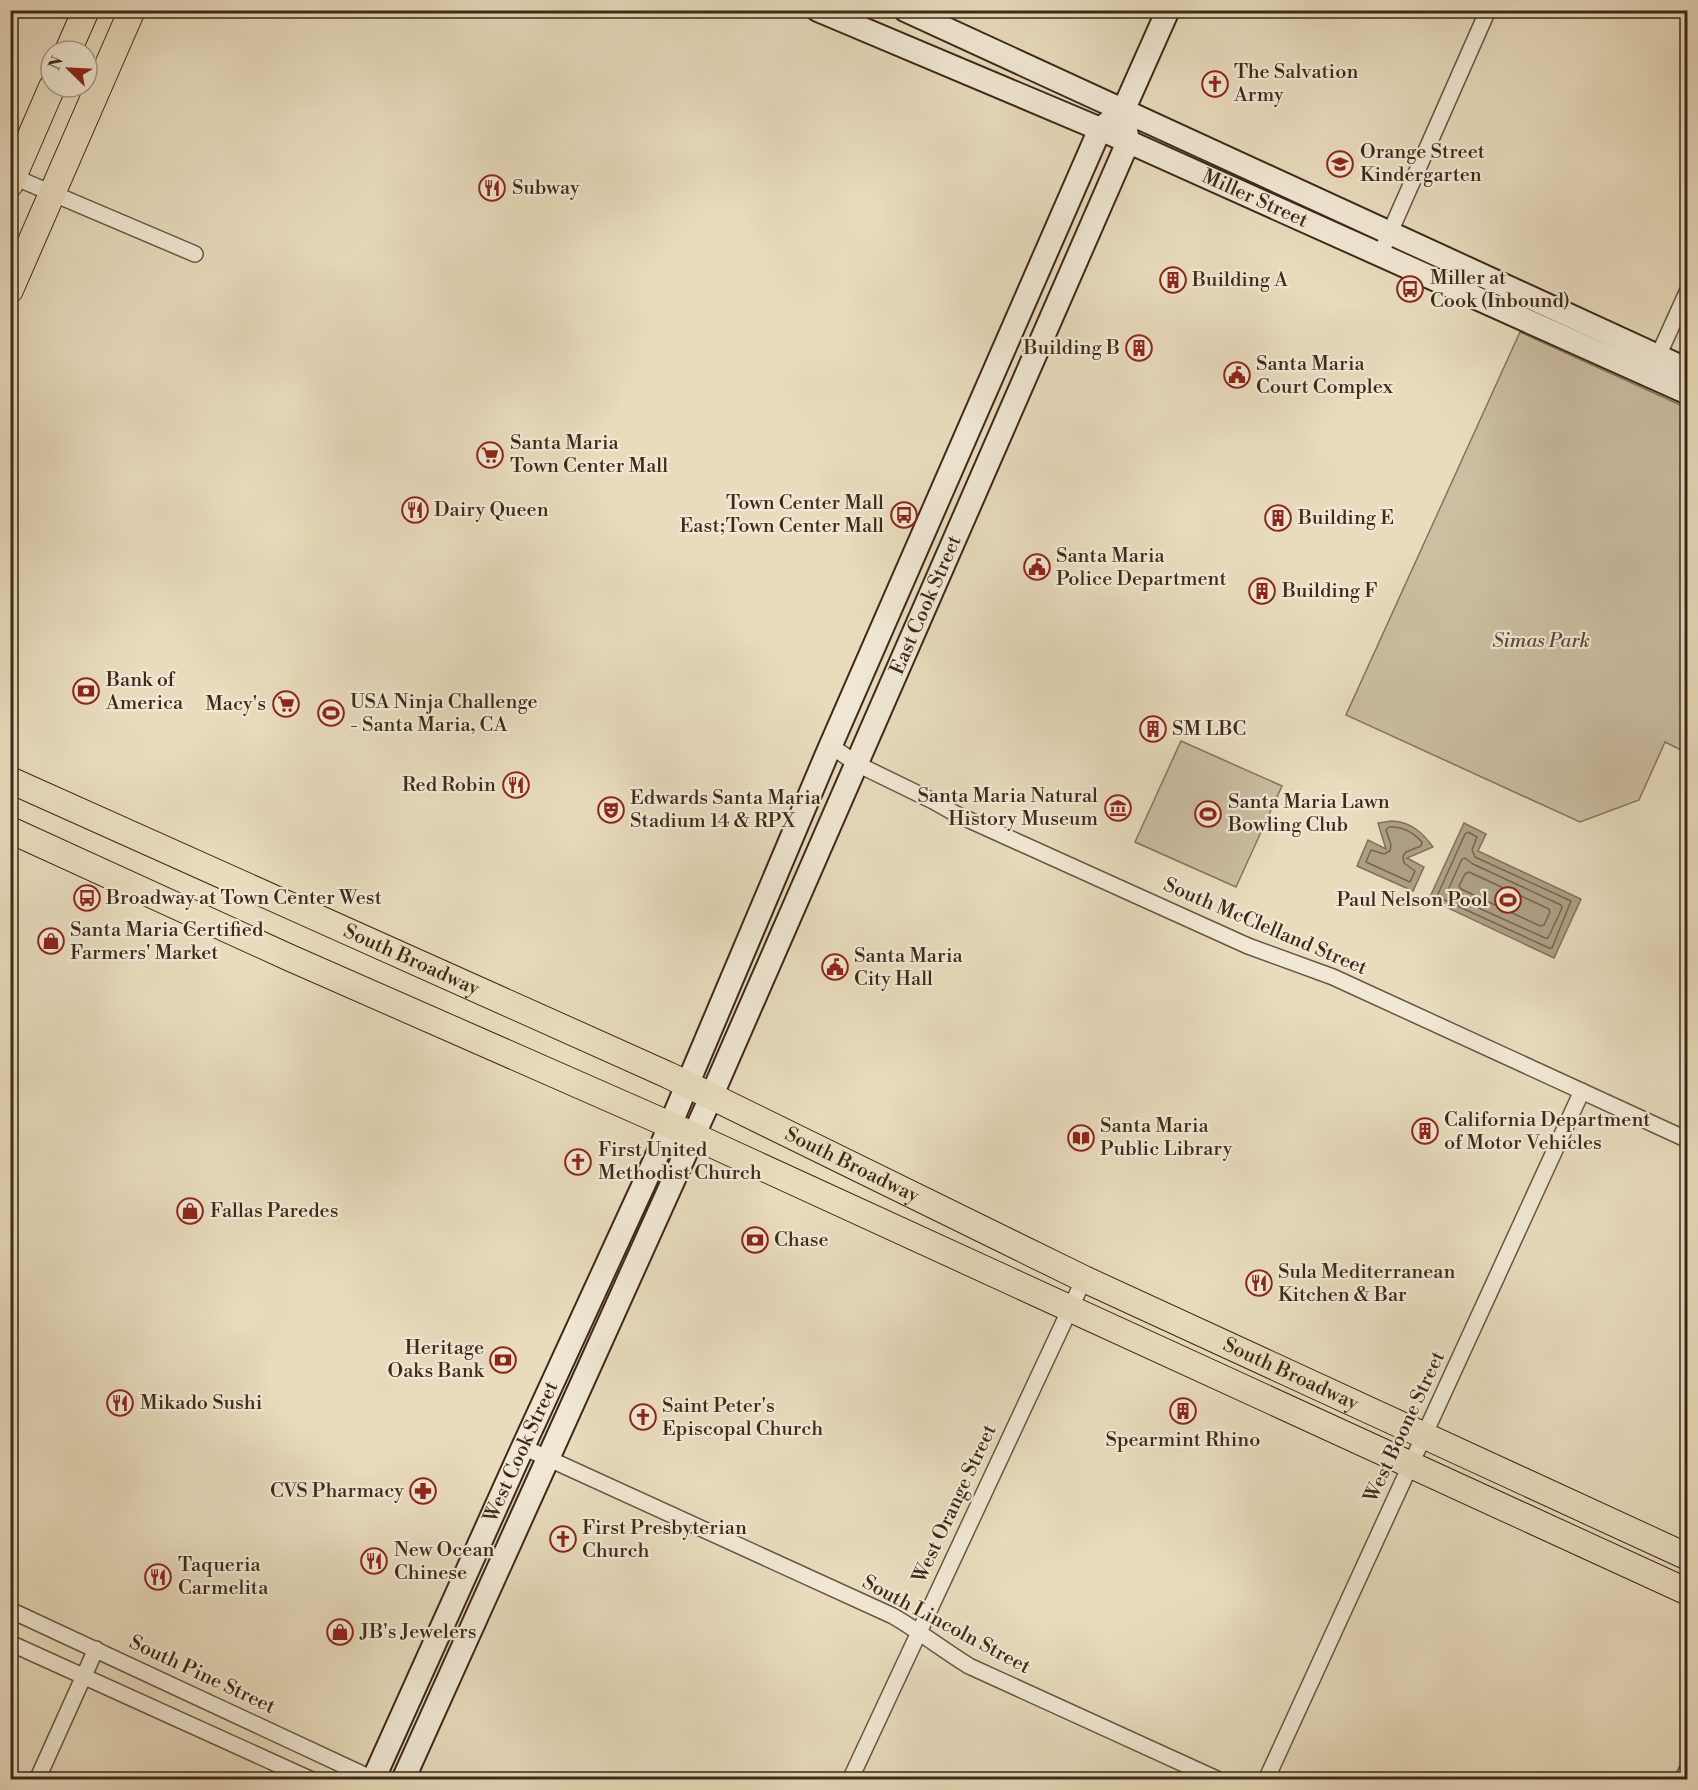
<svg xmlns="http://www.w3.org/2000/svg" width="1698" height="1790" viewBox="0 0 1698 1790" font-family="'Libre Bodoni',serif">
	<rect width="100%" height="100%" fill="#e8dcbd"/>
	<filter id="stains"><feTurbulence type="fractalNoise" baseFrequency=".00333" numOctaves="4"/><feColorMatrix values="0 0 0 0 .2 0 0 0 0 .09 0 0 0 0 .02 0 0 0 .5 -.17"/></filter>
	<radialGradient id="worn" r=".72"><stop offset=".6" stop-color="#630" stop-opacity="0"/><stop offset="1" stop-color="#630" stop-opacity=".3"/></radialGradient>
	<path fill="#cbbea1" stroke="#84745d" stroke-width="1.5" d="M1520 332 1687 408V753L1665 742 1639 800 1580 822 1346 715Z
		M1181 741 1282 786 1236 887 1135 842Z"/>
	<path fill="#ae9f85" stroke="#81705a" stroke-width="1.5" d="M1392 821C1411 822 1422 832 1433 847L1407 858 1424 867 1413 891 1357 866 1368 840 1386 849 1378 823Z
		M1464 823 1486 834 1478 851 1581 899 1554 958 1429 899Z"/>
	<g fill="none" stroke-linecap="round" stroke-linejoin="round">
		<path stroke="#76644f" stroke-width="1.5" d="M1389 827C1403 826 1413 832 1422 842L1421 846 1406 852 1403 856 1404 863 1415 871 1410 882 1366 862 1371 850 1384 854 1390 851 1391 845 1386 830Z
			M1468 832 1477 837 1472 850 1475 857 1571 901 1552 948H1549L1438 897V894L1465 834Z
			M1465 858 1473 864 1561 905 1562 908 1548 938H1545L1448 894V890L1462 859Z
			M1469 872 1549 909 1550 912 1544 925 1540 926 1461 889 1459 886 1465 874Z"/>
		<g stroke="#685642" stroke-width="18">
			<path id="street" d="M14 177 195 254
				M1380 255 1488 10
				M1654 365 1688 290
				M831 746 857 764 933 801 956 814 1248 946 1333 977 1688 1140
				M523 1447 893 1616C919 1631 943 1650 969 1666L1219 1780
				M10 1610 375 1780
				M10 1643 312 1780
				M37 1780 96 1649
				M850 1780 1084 1279
				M1266 1780 1582 1091
				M1682 1780 1688 1768"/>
		</g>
		<g stroke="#3e2919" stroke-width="26">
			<g id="secondary">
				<path id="s1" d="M818 10 1100 129 1688 393"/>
				<path d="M905 10 1688 370"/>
				<path id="s2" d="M373 1780 523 1447 660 1149 827 754 1100 129 1123 111 1168 10"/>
				<path id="s3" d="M403 1780 711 1097 1111 181 1128 142 1123 111"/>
			</g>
		</g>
		<g stroke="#3e2919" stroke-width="28">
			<g id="primary">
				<path d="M68 51 86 10"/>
				<path d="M10 184 52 87"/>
				<path d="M10 290 132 10"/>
				<path id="s4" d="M10 780 668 1075 1084 1279 1688 1557"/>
				<path d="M10 830 288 957 670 1125 1688 1592"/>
			</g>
		</g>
		<use href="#street" stroke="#f0e8d4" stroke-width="15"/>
		<use href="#secondary" stroke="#f0e8d4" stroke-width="22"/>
		<use href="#primary" stroke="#e8dcbd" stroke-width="26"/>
		<g stroke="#3e2919" stroke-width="7">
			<path id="rail" d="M1685 1780 1688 1773"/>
		</g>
		<use href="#rail" stroke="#f0e8d4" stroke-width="4.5" stroke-dasharray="14" stroke-linecap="butt"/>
	</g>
	<defs>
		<g id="church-ring" transform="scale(1.35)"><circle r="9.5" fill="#f0e8d4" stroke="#8f2418" stroke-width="1.5"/><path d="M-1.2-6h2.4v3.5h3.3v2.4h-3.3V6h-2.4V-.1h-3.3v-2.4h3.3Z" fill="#8f2418"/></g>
		<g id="school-ring" transform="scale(1.35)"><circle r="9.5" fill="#f0e8d4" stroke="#8f2418" stroke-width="1.5"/><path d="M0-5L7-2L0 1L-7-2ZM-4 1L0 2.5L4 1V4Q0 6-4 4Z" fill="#8f2418"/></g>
		<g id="restaurant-ring" transform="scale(1.35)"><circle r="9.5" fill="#f0e8d4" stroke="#8f2418" stroke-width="1.5"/><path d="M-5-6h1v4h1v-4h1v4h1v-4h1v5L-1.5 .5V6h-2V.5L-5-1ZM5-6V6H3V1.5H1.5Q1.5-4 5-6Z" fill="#8f2418"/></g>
		<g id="building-ring" transform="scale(1.35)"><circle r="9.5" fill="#f0e8d4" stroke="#8f2418" stroke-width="1.5"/><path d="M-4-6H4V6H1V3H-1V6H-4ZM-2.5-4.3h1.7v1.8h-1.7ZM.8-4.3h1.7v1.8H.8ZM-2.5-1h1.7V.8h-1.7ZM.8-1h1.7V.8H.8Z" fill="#8f2418"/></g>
		<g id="bus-ring" transform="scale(1.35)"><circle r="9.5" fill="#f0e8d4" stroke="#8f2418" stroke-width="1.5"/><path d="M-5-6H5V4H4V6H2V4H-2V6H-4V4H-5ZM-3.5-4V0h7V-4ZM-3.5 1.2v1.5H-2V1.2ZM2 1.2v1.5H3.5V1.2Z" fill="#8f2418"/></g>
		<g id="civic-ring" transform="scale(1.35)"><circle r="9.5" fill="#f0e8d4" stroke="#8f2418" stroke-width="1.5"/><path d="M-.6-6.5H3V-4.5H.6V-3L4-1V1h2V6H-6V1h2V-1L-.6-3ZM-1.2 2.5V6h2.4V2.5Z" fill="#8f2418"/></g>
		<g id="supermarket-ring" transform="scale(1.35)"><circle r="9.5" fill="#f0e8d4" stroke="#8f2418" stroke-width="1.5"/><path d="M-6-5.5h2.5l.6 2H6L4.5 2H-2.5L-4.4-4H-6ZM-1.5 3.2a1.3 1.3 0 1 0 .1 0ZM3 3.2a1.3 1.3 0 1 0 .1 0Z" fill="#8f2418"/></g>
		<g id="bank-ring" transform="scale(1.35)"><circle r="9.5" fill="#f0e8d4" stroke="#8f2418" stroke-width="1.5"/><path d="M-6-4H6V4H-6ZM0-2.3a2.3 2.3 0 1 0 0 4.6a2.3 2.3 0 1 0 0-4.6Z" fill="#8f2418"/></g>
		<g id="stadium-ring" transform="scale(1.35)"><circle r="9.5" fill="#f0e8d4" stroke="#8f2418" stroke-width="1.5"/><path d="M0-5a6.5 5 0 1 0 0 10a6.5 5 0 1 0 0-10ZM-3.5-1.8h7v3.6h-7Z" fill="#8f2418"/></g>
		<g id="museum-ring" transform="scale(1.35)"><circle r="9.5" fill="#f0e8d4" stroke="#8f2418" stroke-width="1.5"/><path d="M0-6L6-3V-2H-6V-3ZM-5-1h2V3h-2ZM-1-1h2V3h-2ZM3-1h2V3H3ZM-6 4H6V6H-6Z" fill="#8f2418"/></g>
		<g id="theatre-ring" transform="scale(1.35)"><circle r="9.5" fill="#f0e8d4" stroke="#8f2418" stroke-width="1.5"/><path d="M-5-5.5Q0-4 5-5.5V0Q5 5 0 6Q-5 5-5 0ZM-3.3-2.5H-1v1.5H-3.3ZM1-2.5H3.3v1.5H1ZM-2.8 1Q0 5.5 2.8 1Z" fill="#8f2418"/></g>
		<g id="shop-ring" transform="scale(1.35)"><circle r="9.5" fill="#f0e8d4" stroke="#8f2418" stroke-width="1.5"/><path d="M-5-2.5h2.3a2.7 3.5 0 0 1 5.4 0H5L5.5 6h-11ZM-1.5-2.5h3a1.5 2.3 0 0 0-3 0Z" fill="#8f2418"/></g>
		<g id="library-ring" transform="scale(1.35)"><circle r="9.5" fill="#f0e8d4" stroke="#8f2418" stroke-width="1.5"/><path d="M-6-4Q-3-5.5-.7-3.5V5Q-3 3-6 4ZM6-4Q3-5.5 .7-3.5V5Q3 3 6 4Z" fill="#8f2418"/></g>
		<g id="pharmacy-ring" transform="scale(1.35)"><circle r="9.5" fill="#f0e8d4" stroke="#8f2418" stroke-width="1.5"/><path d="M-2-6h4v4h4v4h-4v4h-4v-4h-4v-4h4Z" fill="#8f2418"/></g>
	</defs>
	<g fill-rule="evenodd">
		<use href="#church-ring" x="1215" y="84"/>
		<use href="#school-ring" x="1340" y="164"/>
		<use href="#restaurant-ring" x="492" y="188"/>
		<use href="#building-ring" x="1173" y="280"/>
		<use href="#bus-ring" x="1410" y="289"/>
		<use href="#building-ring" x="1139" y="348"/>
		<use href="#civic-ring" x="1237" y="375"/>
		<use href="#supermarket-ring" x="490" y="455"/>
		<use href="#restaurant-ring" x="415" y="510"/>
		<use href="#bus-ring" x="904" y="515"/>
		<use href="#building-ring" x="1278" y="518"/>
		<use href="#civic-ring" x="1037" y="567"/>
		<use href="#building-ring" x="1262" y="591"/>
		<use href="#bank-ring" x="86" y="691"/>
		<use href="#supermarket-ring" x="286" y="704"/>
		<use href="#stadium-ring" x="331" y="713"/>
		<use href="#building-ring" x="1153" y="729"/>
		<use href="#restaurant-ring" x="516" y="785"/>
		<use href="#museum-ring" x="1118" y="808"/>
		<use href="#theatre-ring" x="611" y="810"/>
		<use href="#stadium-ring" x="1208" y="814"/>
		<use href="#bus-ring" x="87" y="898"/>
		<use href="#stadium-ring" x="1508" y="900"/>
		<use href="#shop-ring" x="51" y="941"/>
		<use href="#civic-ring" x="835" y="967"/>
		<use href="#building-ring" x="1425" y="1131"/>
		<use href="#library-ring" x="1081" y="1138"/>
		<use href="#church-ring" x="578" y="1162"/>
		<use href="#shop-ring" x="190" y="1211"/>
		<use href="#bank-ring" x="755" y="1240"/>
		<use href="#restaurant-ring" x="1259" y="1283"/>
		<use href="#bank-ring" x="503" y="1360"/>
		<use href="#restaurant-ring" x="120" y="1403"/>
		<use href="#building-ring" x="1183" y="1411"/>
		<use href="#church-ring" x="643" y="1417"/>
		<use href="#pharmacy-ring" x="423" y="1491"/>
		<use href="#church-ring" x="563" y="1539"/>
		<use href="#restaurant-ring" x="374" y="1561"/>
		<use href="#restaurant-ring" x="158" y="1577"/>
		<use href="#shop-ring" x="340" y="1632"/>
	</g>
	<g text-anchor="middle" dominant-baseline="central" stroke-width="4.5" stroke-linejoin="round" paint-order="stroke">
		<g font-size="20" fill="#3e2919" stroke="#f0e8d4" text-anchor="start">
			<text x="1234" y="72">The Salvation<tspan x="1234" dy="23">Army</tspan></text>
			<text x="1360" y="152">Orange Street<tspan x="1360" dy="23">Kindergarten</tspan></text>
			<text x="512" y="188">Subway</text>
			<text x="1430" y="278">Miller at<tspan x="1430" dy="23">Cook (Inbound)</tspan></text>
			<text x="1192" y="280">Building A</text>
			<text x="1120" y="348" text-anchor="end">Building B</text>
			<text x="1256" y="364">Santa Maria<tspan x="1256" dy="23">Court Complex</tspan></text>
			<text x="510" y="443">Santa Maria<tspan x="510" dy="23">Town Center Mall</tspan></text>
			<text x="884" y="503" text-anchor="end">Town Center Mall<tspan x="884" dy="23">East;Town Center Mall</tspan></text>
			<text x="434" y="510">Dairy Queen</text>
			<text x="1298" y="518">Building E</text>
			<text x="1056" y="556">Santa Maria<tspan x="1056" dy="23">Police Department</tspan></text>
			<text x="1282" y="591">Building F</text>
			<text x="106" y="680">Bank of<tspan x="106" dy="23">America</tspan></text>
			<text x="350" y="702">USA Ninja Challenge<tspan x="350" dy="23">- Santa Maria, CA</tspan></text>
			<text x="266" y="704" text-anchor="end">Macy's</text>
			<text x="1172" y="729">SM LBC</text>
			<text x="496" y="785" text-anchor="end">Red Robin</text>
			<text x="1098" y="796" text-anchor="end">Santa Maria Natural<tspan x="1098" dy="23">History Museum</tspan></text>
			<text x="630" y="798">Edwards Santa Maria<tspan x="630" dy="23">Stadium 14 &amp; RPX</tspan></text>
			<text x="1228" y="802">Santa Maria Lawn<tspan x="1228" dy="23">Bowling Club</tspan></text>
			<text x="106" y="898">Broadway at Town Center West</text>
			<text x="1488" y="900" text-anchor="end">Paul Nelson Pool</text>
			<text x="70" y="930">Santa Maria Certified<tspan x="70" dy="23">Farmers' Market</tspan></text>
			<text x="854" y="956">Santa Maria<tspan x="854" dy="23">City Hall</tspan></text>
			<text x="1444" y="1120">California Department<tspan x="1444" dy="23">of Motor Vehicles</tspan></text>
			<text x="1100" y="1126">Santa Maria<tspan x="1100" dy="23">Public Library</tspan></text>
			<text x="598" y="1150">First United<tspan x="598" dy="23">Methodist Church</tspan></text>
			<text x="210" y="1211">Fallas Paredes</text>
			<text x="774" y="1240">Chase</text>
			<text x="1278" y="1272">Sula Mediterranean<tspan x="1278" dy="23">Kitchen &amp; Bar</tspan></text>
			<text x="484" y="1348" text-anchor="end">Heritage<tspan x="484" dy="23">Oaks Bank</tspan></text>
			<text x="140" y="1403">Mikado Sushi</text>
			<text x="662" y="1406">Saint Peter's<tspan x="662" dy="23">Episcopal Church</tspan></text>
			<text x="1183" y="1440" text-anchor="middle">Spearmint Rhino</text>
			<text x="404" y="1491" text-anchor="end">CVS Pharmacy</text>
			<text x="582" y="1528">First Presbyterian<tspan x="582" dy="23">Church</tspan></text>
			<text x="394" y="1550">New Ocean<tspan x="394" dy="23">Chinese</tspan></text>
			<text x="178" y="1565">Taqueria<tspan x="178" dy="23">Carmelita</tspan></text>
			<text x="360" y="1632">JB's Jewelers</text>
		</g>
		<g font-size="20" fill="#3e2919" stroke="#f0e8d4">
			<text stroke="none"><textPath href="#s1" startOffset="476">Miller Street</textPath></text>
			<text stroke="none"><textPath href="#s3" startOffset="1286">East Cook Street</textPath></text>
			<text transform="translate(1265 927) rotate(23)">South McClelland Street</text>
			<text stroke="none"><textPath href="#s4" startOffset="440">South Broadway</textPath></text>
			<text stroke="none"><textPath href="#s4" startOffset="926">South Broadway</textPath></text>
			<text stroke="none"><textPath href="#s4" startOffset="1412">South Broadway</textPath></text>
			<text transform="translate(1405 1427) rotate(-65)">West Boone Street</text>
			<text stroke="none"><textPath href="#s2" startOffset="360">West Cook Street</textPath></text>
			<text transform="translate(955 1504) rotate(-65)">West Orange Street</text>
			<text transform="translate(946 1625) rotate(28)">South Lincoln Street</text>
			<text transform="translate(202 1675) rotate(25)">South Pine Street</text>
		</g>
		<g font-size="20" font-style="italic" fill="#5a4734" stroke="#f0e8d4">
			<text x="1541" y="641">Simas Park</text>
		</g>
	</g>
	<rect width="1698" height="1790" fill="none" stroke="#e8dcbd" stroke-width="36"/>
	<rect x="12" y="12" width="1674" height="1766" fill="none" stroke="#3e2919" stroke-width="3"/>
	<rect x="18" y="18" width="1662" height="1754" fill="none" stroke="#3e2919" stroke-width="1.5"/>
	<g transform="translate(69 69) rotate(294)"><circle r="28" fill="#f0e8d4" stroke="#a99c89" stroke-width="1.5"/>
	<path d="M0-4.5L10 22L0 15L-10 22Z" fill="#8f2418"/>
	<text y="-9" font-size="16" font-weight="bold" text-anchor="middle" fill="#3e2919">N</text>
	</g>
	<rect width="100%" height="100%" filter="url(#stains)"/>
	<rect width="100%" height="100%" fill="url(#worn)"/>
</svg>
